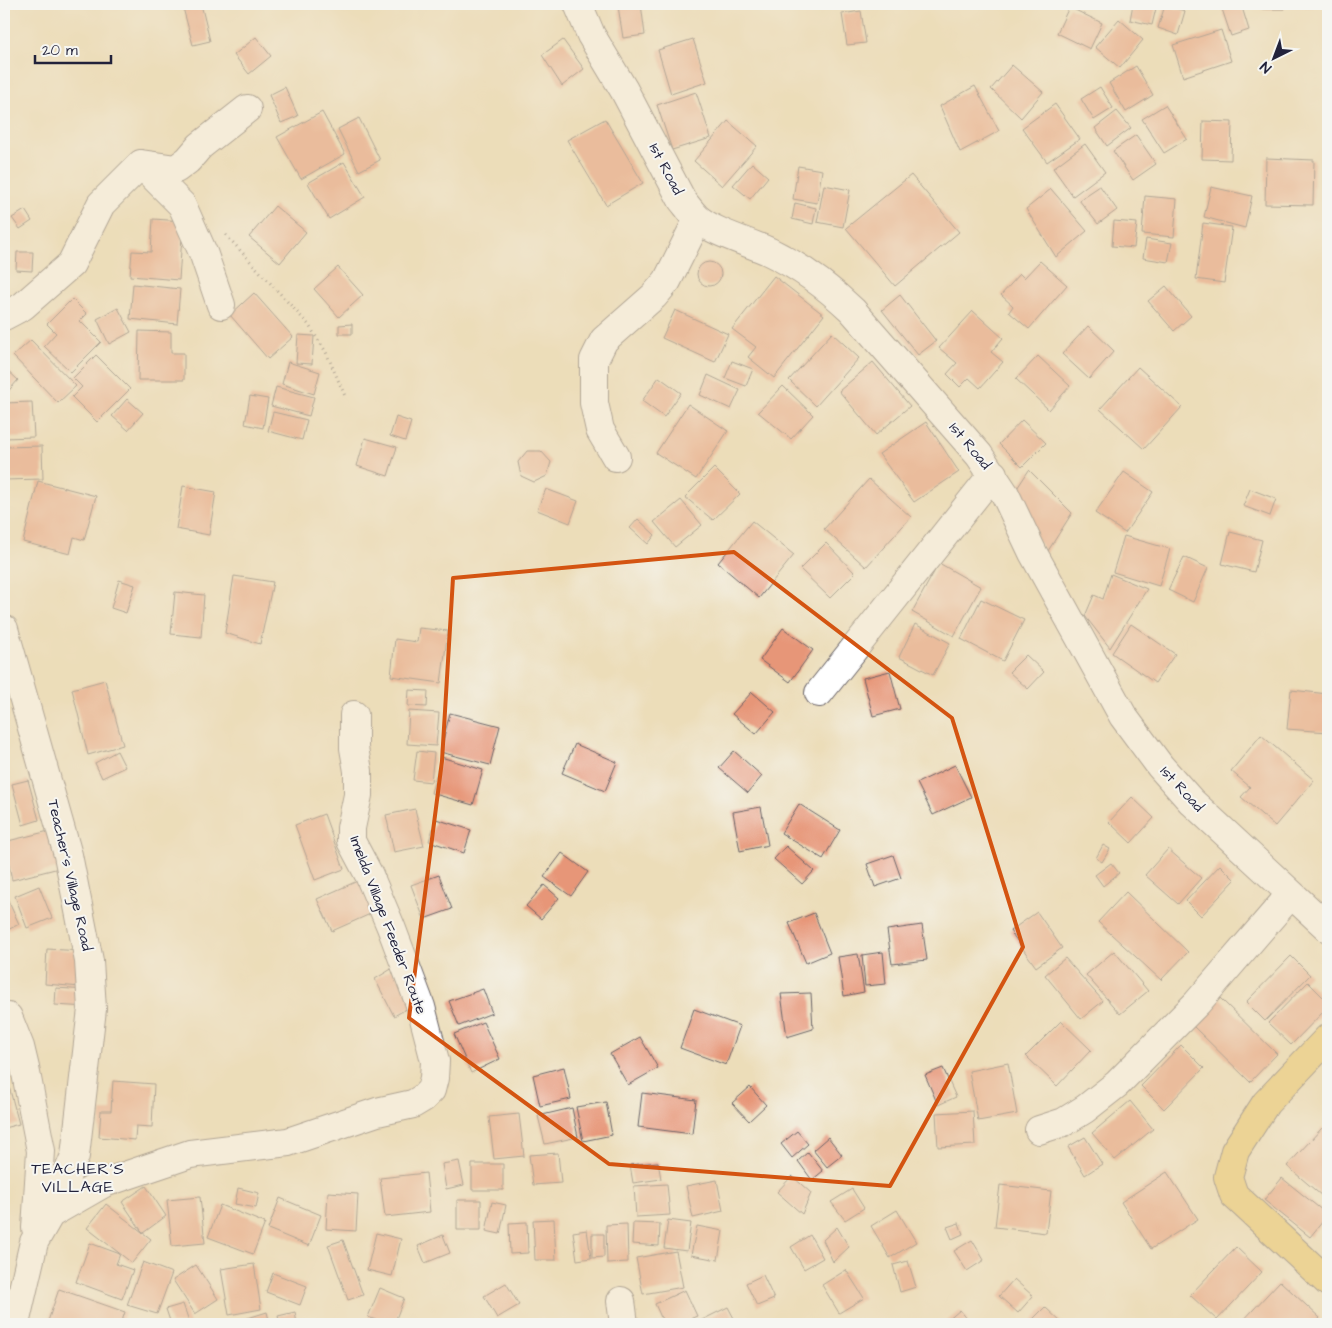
<svg xmlns="http://www.w3.org/2000/svg" width="1332" height="1328" viewBox="0 0 1332 1328" font-family="'Architects Daughter',sans-serif">
	<rect width="100%" height="100%" fill="#f6f6f2"/>
	<filter id="ink" filterUnits="userSpaceOnUse"><feTurbulence type="fractalNoise" baseFrequency=".02" numOctaves="2"/><feDisplacementMap in="SourceGraphic" scale="10" xChannelSelector="R" yChannelSelector="G"/><feConvolveMatrix kernelMatrix="1 2 1 2 8 2 1 2 1" color-interpolation-filters="sRGB"/></filter>
	<filter id="wash" filterUnits="userSpaceOnUse"><feTurbulence type="fractalNoise" baseFrequency=".0096" numOctaves="4" result="noise"/><feDisplacementMap in="SourceGraphic" scale="20" xChannelSelector="R" yChannelSelector="G"/><feGaussianBlur stdDeviation="1.12" result="paint"/><feColorMatrix in="noise" values="0 0 0 0 0 0 0 0 0 0 0 0 0 0 0 0 0 1.4 0 .05"/><feComposite in="paint" operator="in"/></filter>
	<g filter="url(#wash)">
		<rect width="100%" height="100%" fill="#ecddb9"/>
		<g id="blocks">
			<path fill="#e79678" d="M182 4H201L210 41 193 45Z
				M641 4 645 35 623 38 618 6Z
				M1133 4H1157L1152 25 1130 20Z
				M1241 4 1249 30 1231 36 1222 9Z
				M1262 4H1284V9H1262Z
				M1288 4H1314V7L1288 6Z
				M1165 5 1185 11 1178 35 1158 28Z
				M1069 7 1102 23 1090 49 1057 33Z
				M861 11 866 43 847 45 842 14Z
				M1119 19 1143 40 1120 68 1095 47Z
				M1221 30 1231 61 1183 77 1173 45Z
				M256 37 271 56 249 74 234 55Z
				M693 39 707 82 671 94 658 50Z
				M563 40 584 69 562 86 542 55Z
				M1012 65 1043 92 1021 118 991 89Z
				M1136 66 1153 95 1126 112 1109 83Z
				M975 86 999 131 960 152 940 106Z
				M285 87 298 116 281 123 269 95Z
				M1100 87 1113 108 1094 120 1081 99Z
				M696 92 711 138 672 150 657 105Z
				M1055 104 1080 139 1047 162 1022 128Z
				M1165 105 1187 139 1164 153 1142 119Z
				M1117 111 1131 128 1107 146 1095 128Z
				M322 112 345 154 301 179 277 137Z
				M359 118 380 160 359 171 338 129Z
				M605 119 643 183 606 205 567 140Z
				M728 121 757 146 722 186 694 161Z
				M1203 121 1232 122 1231 160 1202 159Z
				M1136 135 1156 164 1133 180 1113 151Z
				M1085 144 1105 172 1073 196 1053 168Z
				M1266 158 1314 160 1313 205 1265 204Z
				M344 162 365 197 329 219 308 183Z
				M752 163 768 177 750 199 733 185Z
				M798 166 822 170 817 203 793 199Z
				M911 175 959 232 895 286 846 228Z
				M824 185 850 190 843 227 817 222Z
				M1100 186 1117 210 1098 224 1079 200Z
				M1211 187 1252 196 1245 228 1204 217Z
				M1051 189 1087 231 1056 257 1026 209Z
				M1145 196 1177 199 1174 237 1142 234Z
				M795 203 816 208 813 224 792 219Z
				M275 206 306 232 280 263 249 237Z
				M25 210 32 221 20 229 12 218Z
				M153 219 183 221 179 280 130 276 132 251 151 252Z
				M1114 221 1137 223 1134 248 1112 246Z
				M1203 223 1232 227 1224 283 1196 279Z
				M1146 239 1172 243 1168 262 1143 258Z
				M17 252H33L32 271 16 270Z
				M1040 261 1067 285 1029 329 1009 312 1013 306 1001 295 1020 274 1024 278Z
				M697 274a12 12 0 1 1 24 0a12 12 0 1 1-24 0Z
				M338 267 363 295 339 317 314 289Z
				M774 276 824 315 774 378 748 357 756 347 732 329Z
				M133 284 180 289 177 324 130 319Z
				M1166 286 1191 316 1174 331 1148 301Z
				M254 293 293 337 268 359 230 315Z
				M900 295 936 341 918 355 882 310Z
				M72 299 87 314 80 321 101 342 71 372 44 346 56 333 47 324Z
				M118 308 131 332 109 344 97 319Z
				M675 310 728 334 715 362 662 338Z
				M973 311 1003 338 991 352 1003 362 980 388 969 378 960 387 947 374 957 363 939 348Z
				M352 324V334H339V325Z
				M1088 326 1114 351 1089 379 1062 354Z
				M139 331 171 332V353H184V380H138Z
				M832 333 859 358 816 406 789 380Z
				M298 335 314 336 312 364 296 363Z
				M31 340 76 386 58 403 13 356Z
				M96 355 130 389 97 422 72 397 82 387 73 378Z
				M1038 356 1070 386 1049 410 1016 379Z
				M732 361 753 369 746 386 725 378Z
				M288 362 320 372 314 394 282 384Z
				M873 362 910 406 876 435 839 391Z
				M4 367 18 380 4 396Z
				M1138 367 1182 407 1144 449 1100 409Z
				M708 375 740 390 731 409 700 395Z
				M659 377 681 393 664 417 642 401Z
				M783 386 813 415 791 439 758 412Z
				M276 387 314 397 309 416 271 406Z
				M250 396 268 399 263 428 245 424Z
				M127 399 143 413 128 430 112 416Z
				M32 402 34 437 4 438V403Z
				M688 404 728 431 696 479 656 453Z
				M273 412 307 420 302 440 268 431Z
				M396 417 411 422 405 441 390 436Z
				M1022 420 1046 443 1022 467 999 444Z
				M926 422 959 472 914 502 879 454Z
				M365 438 397 447 388 476 357 466Z
				M42 446 43 479 4 480V447Z
				M527 451H541L551 462 547 476 534 482 521 476 518 462Z
				M714 468 740 494 713 520 685 497Z
				M1029 470 1072 513 1046 554 1012 496Z
				M1124 472 1153 492 1125 533 1095 513Z
				M869 479 911 517 866 567 824 529Z
				M38 481 96 496 84 540 74 537 70 554 23 542Z
				M183 486 216 492 209 535 176 529Z
				M546 489 578 501 570 523 537 510Z
				M1250 489 1276 499 1270 516 1243 506Z
				M681 500 702 525 675 547 654 522Z
				M638 519 655 535 648 544 630 528Z
				M752 521 794 555 759 598 718 563Z
				M1230 532 1262 540 1254 572 1222 564Z
				M1124 536 1170 549 1159 586 1113 572Z
				M826 543 855 573 830 598 800 569Z
				M1184 557 1208 568 1193 602 1168 590Z
				M939 563 981 587 954 636 912 612Z
				M1111 574 1147 589 1110 648 1085 616 1094 595 1103 599Z
				M234 576 273 582 260 644 225 633Z
				M119 580 135 585 126 613 111 608Z
				M175 592 204 595 201 637 171 634Z
				M981 599 1024 620 1003 661 961 639Z
				M915 624 950 643 933 675 899 657Z
				M1131 624 1175 654 1155 683 1112 653Z
				M419 628 448 631 441 683 391 676 395 639 417 642Z
				M783 628 813 650 790 682 760 660Z
				M1026 655 1044 672 1028 689 1009 672Z
				M890 671 900 709 873 716 863 678Z
				M105 680 123 745 88 755 72 689Z
				M409 690 428 691 427 707 408 706Z
				M1291 690 1328 694V732L1287 729Z
				M752 692 775 712 756 734 732 714Z
				M409 711 439 713 436 746 407 744Z
				M450 713 500 726 490 765 440 752Z
				M1261 735 1314 780 1275 826 1241 797 1250 787 1231 771Z
				M575 744 617 762 605 791 562 773Z
				M117 751 125 767 102 778 95 763Z
				M417 751 434 753 431 782 413 780Z
				M734 751 762 776 748 793 719 768Z
				M441 757 483 770 473 805 431 793Z
				M955 765 971 797 933 815 917 783Z
				M28 780 39 820 23 825 12 784Z
				M1132 797 1154 818 1131 843 1109 822Z
				M799 804 840 830 823 859 781 833Z
				M761 807 768 845 740 851 733 812Z
				M415 809 424 846 394 852 386 815Z
				M324 814 344 869 315 880 295 825Z
				M436 819 471 830 464 853 429 841Z
				M53 830 63 867 12 880 4 842Z
				M1103 845 1110 849 1102 862 1096 858Z
				M786 846 814 871 802 884 774 859Z
				M1168 849 1201 878 1178 904 1145 875Z
				M562 853 588 872 571 896 544 877Z
				M893 855 901 878 875 887 867 864Z
				M1111 863 1119 873 1103 886 1095 875Z
				M1220 865 1235 880 1201 916 1186 901Z
				M439 875 452 909 424 919 411 885Z
				M362 879 377 911 332 931 317 899Z
				M544 885 559 898 541 919 526 906Z
				M39 886 52 918 27 928 15 896Z
				M1126 892 1188 952 1161 980 1098 922Z
				M6 896 19 924 4 932V897Z
				M1037 912 1062 948 1036 967 1010 931Z
				M814 913 830 953 806 963 789 923Z
				M922 925 927 960 892 964 887 930Z
				M47 949 83 951 81 987 45 984Z
				M1114 951 1148 991 1120 1014 1086 975Z
				M883 952 886 984 865 986 862 955Z
				M858 954 864 992 844 996 838 957Z
				M1291 956 1310 975 1265 1021 1246 1002Z
				M1065 958 1103 1001 1081 1019 1045 975Z
				M393 968 415 1004 394 1016 375 979Z
				M1308 982 1328 1002V1007L1291 1045 1268 1023Z
				M56 988 87 990V1007L55 1005Z
				M483 989 492 1013 459 1026 449 1001Z
				M811 993 813 1029 787 1037 781 994Z
				M1220 998 1277 1054 1250 1082 1193 1026Z
				M694 1009 740 1026 726 1065 680 1048Z
				M1061 1021 1091 1050 1057 1086 1026 1056Z
				M483 1022 500 1059 471 1073 454 1034Z
				M640 1037 658 1068 628 1085 610 1054Z
				M1181 1045 1204 1068 1164 1109 1141 1086Z
				M1008 1063 1017 1114 978 1121 969 1071Z
				M564 1067 571 1099 540 1106 533 1075Z
				M943 1068 956 1097 938 1105 925 1075Z
				M6 1075 19 1124 4 1128V1076Z
				M113 1081 154 1084 152 1127 136 1126 135 1140 99 1137 101 1111H111Z
				M750 1087 766 1105 749 1121 732 1103Z
				M642 1093 696 1100 692 1134 638 1127Z
				M1130 1101 1153 1129 1115 1160 1092 1133Z
				M606 1102 612 1135 583 1141 576 1107Z
				M572 1108 578 1137 545 1144 538 1116Z
				M973 1111 975 1145 938 1147 936 1113Z
				M519 1114 524 1156 494 1159 489 1117Z
				M1322 1128 1328 1134V1189L1322 1196 1287 1166Z
				M797 1131 808 1144 792 1158 781 1144Z
				M828 1137 842 1155 827 1167 813 1150Z
				M1085 1137 1102 1164 1085 1175 1068 1147Z
				M808 1152 823 1171 812 1180 798 1161Z
				M558 1153 561 1183 533 1185 529 1155Z
				M459 1161 464 1185 446 1189 442 1164Z
				M658 1162 661 1179 633 1183 630 1165Z
				M472 1164H503V1190H472Z
				M1167 1172 1198 1219 1151 1249 1121 1202Z
				M426 1173 430 1212 385 1217 380 1178Z
				M792 1176 811 1193 802 1214 777 1192Z
				M1282 1178 1328 1215 1310 1237 1264 1200Z
				M717 1180 723 1211 693 1218 686 1186Z
				M667 1184 670 1215 636 1217 634 1186Z
				M1000 1185 1051 1191 1046 1233 995 1227Z
				M146 1186 166 1216 143 1233 122 1202Z
				M238 1188 259 1193 256 1208 235 1204Z
				M852 1189 864 1208 845 1220 831 1202Z
				M328 1192 358 1194 356 1231 326 1229Z
				M200 1197 205 1243 172 1246 167 1200Z
				M280 1198 321 1215 309 1246 268 1229Z
				M457 1200H481V1230H457Z
				M492 1202 506 1205 500 1234 486 1231Z
				M106 1204 151 1239 132 1263 87 1228Z
				M220 1205 265 1223 253 1254 208 1237Z
				M897 1210 916 1242 890 1258 871 1226Z
				M554 1219 556 1260H535L533 1220Z
				M668 1220 691 1223 687 1251 664 1248Z
				M527 1222 528 1253 510 1254 509 1223Z
				M633 1223 660 1224 659 1246 632 1244Z
				M959 1223 963 1234 952 1239 947 1227Z
				M627 1224 628 1262 607 1263 606 1225Z
				M697 1226 723 1231 718 1260 691 1255Z
				M837 1227 849 1247 833 1262 823 1240Z
				M587 1230 591 1258 577 1260 573 1232Z
				M376 1233 401 1239 392 1276 367 1270Z
				M592 1234H604V1257L592 1258Z
				M443 1235 450 1253 425 1263 418 1246Z
				M810 1235 823 1258 804 1269 791 1247Z
				M343 1240 363 1295 348 1300 328 1245Z
				M972 1240 984 1260 967 1271 954 1251Z
				M90 1243 120 1254 116 1264 133 1270 122 1299 76 1282Z
				M1236 1247 1262 1272 1217 1320 1190 1295Z
				M676 1251 683 1287 643 1294 636 1258Z
				M908 1261 916 1287 900 1292 893 1265Z
				M143 1262 172 1273 157 1314 127 1305Z
				M254 1264 261 1309 229 1315 221 1269Z
				M196 1265 218 1299 195 1314 173 1280Z
				M846 1270 864 1298 839 1313 822 1285Z
				M273 1273 307 1286 300 1305 266 1292Z
				M763 1275 774 1299 757 1306 746 1283Z
				M1014 1279 1033 1296 1018 1313 999 1296Z
				M1280 1281 1320 1318 1314 1324H1240Z
				M506 1283 519 1305 497 1318 484 1296Z
				M380 1288 404 1298 394 1324H386L368 1317Z
				M59 1289 125 1312 121 1324H47Z
				M685 1290 697 1316 678 1324H664L655 1304Z
				M183 1304 190 1324H171L166 1309Z
				M728 1307 737 1324H694Z
				M1045 1307 1063 1324H1036L1032 1320Z
				M960 1310 968 1320 963 1324H950L947 1321Z
				M267 1312 270 1324H229Z
				M295 1312 297 1324H280L278 1316Z"/>
		</g>
	</g>
	<g filter="url(#ink)">
		<use href="#blocks" fill-opacity="0" stroke="#696367" stroke-width="1"/>
		<g fill="none" stroke-linecap="round" stroke-linejoin="round">
			<g stroke="#696367" stroke-width="30">
				<path id="minor" d="M578 4 591 35 624 90 682 200C687 206 691 212 697 218 714 233 749 242 770 252 801 267 828 287 852 310L979 455 1005 494 1033 553 1123 716 1160 766 1191 801 1328 928
					M141 164 182 205 204 255 221 305
					M4 316 23 306 71 264 101 204 141 164 176 169 188 160 200 146 247 109
					M616 457 600 430 594 403V360L604 340 654 296 667 281 698 219
					M4 629 68 855 89 961 92 1009 75 1156 50 1214 34 1242 15 1324
					M819 693 993 474
					M8 1017 20 1047 25 1068 41 1151 36 1228
					M1039 1130 1064 1122 1085 1109 1117 1084 1197 1003 1291 894
					M50 1214 104 1183 190 1154 288 1142 377 1112 413 1104 423 1098 431 1090 434 1078 435 1061 421 1007 391 927 369 875 351 841V828L358 795V771L354 748V715
					M621 1301 624 1324"/>
			</g>
			<g stroke="#696367" stroke-width="30">
				<path id="major" d="M1328 1038 1266 1103 1235 1151 1228 1177 1234 1195 1328 1282"/>
			</g>
			<path stroke="#696367" stroke-width="3" stroke-dasharray="1 4" stroke-linecap="butt" d="M226 235 308 324 326 352 345 396"/>
			<use href="#minor" stroke="#fff" stroke-width="28"/>
			<use href="#major" stroke="#eac769" stroke-width="28"/>
		</g>
	</g>
	<path d="M0 0H1332V1328H0ZM734 552 952 718 1023 947 890 1186 609 1164 409 1018 442 761 453 578Z" fill="#ecddb9" fill-opacity=".55" fill-rule="evenodd"/>
	<path fill="none" stroke="#d45411" stroke-width="4" stroke-linejoin="round" d="M734 552 952 718 1023 947 890 1186 609 1164 409 1018 442 761 453 578Z"/>
	<g text-anchor="middle" dominant-baseline="central" stroke-width="4" stroke-linejoin="round" paint-order="stroke">
		<g font-size="15" fill="#22223b" stroke="#f6f6f2">
			<text transform="translate(666 169) rotate(62)">1st Road</text>
			<text transform="translate(970 446) rotate(50)">1st Road</text>
			<text transform="translate(1182 789) rotate(47)">1st Road</text>
			<text transform="translate(70 875) rotate(77)">Teacher's Village Road</text>
			<text transform="translate(388 925) rotate(69)">Imelda Village Feeder Route</text>
		</g>
		<g font-size="16" letter-spacing="1" fill="#22223b" stroke="#f6f6f2">
			<text x="78" y="1169">TEACHER'S<tspan x="78" dy="18">VILLAGE</tspan></text>
		</g>
	</g>
	<rect width="1332" height="1328" fill="none" stroke="#f6f6f2" stroke-width="20"/>
	<g transform="translate(1274 58) rotate(222)" stroke="#f6f6f2" stroke-width="4" paint-order="stroke">
	<path d="M0-4L9 19L0 12L-9 19Z" fill="#22223b"/>
	<text y="-8" font-size="14" font-weight="bold" text-anchor="middle" fill="#22223b">N</text>
	</g>
	<path d="M35 55v8h76v-8" fill="none" stroke="#22223b" stroke-width="2.5"/>
	<text x="42" y="55" font-size="15" fill="#22223b" stroke="#f6f6f2" stroke-width="4" paint-order="stroke">20 m</text>
</svg>
